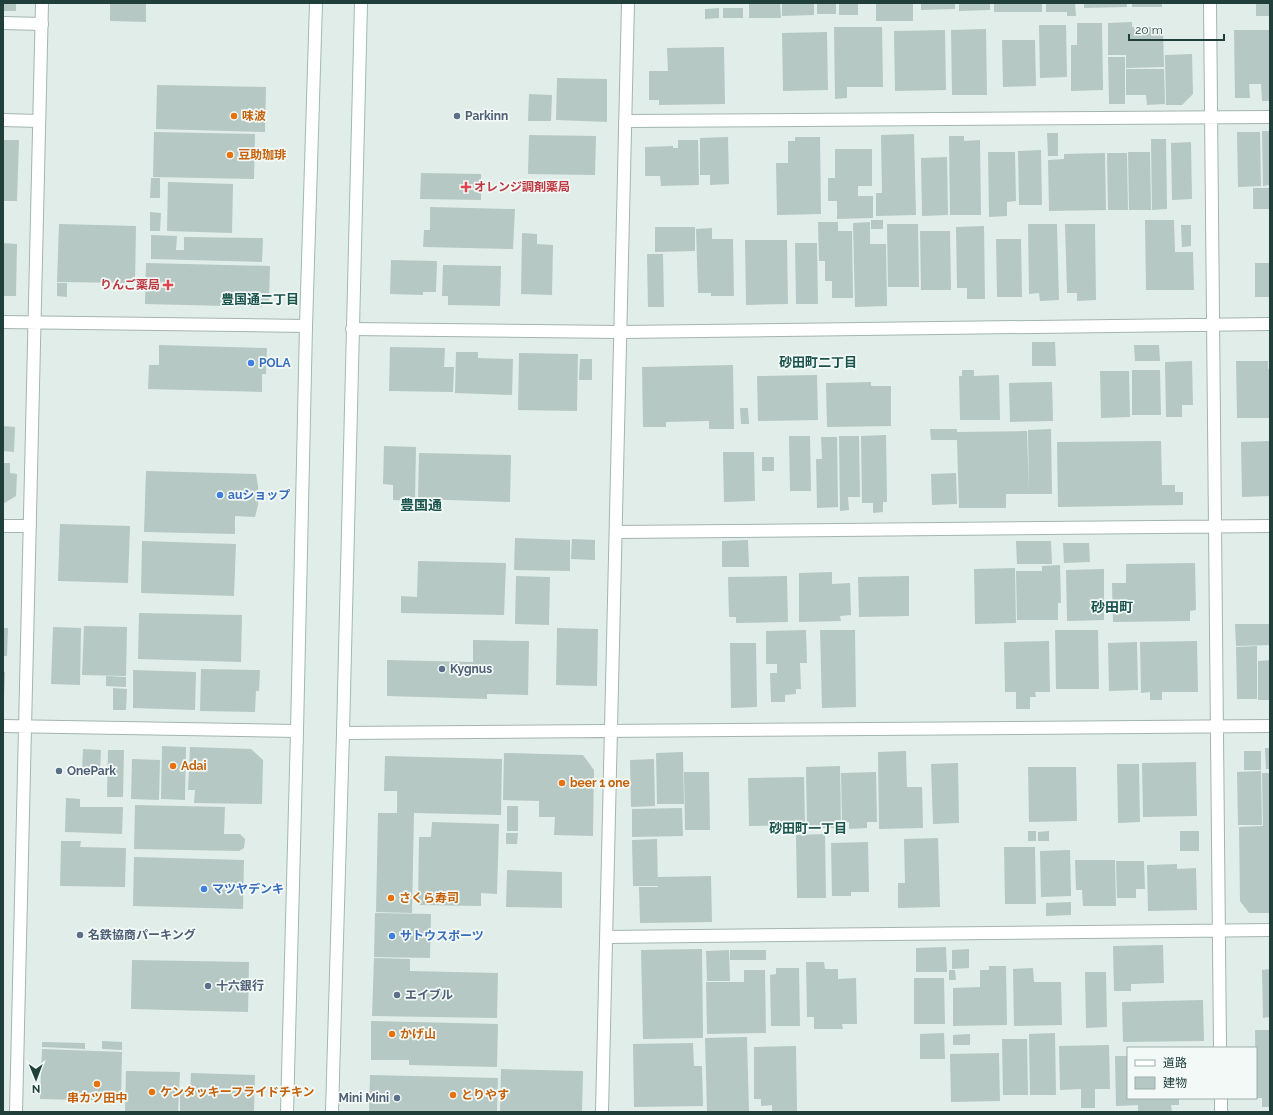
<svg xmlns="http://www.w3.org/2000/svg" width="1273" height="1115" viewBox="0 0 1273 1115" font-family="Raleway,'Noto Sans JP',sans-serif">
	<rect width="100%" height="100%" fill="#e1ede9"/>
	<path fill="#b6c8c3" d="M3 3H16V11H3Z
		M110 3H146V22L110 21Z
		M749 3H780L781 18H749Z
		M782 3H814V15L782 16Z
		M817 3H836V14H817Z
		M839 3H858V15H839Z
		M876 3H913V21H876Z
		M921 3H955V9L921 10Z
		M959 3H990V10L959 11Z
		M994 3H1042V12H994Z
		M1046 3H1075L1076 16H1067V12H1046Z
		M1084 3H1127V7L1084 8Z
		M1132 3H1162V7H1132Z
		M1256 3H1270V16H1256Z
		M719 8V18L705 19V9Z
		M723 8H743V18H723Z
		M1132 22V27H1163L1164 67 1126 68V55H1108V23Z
		M1077 23H1102L1103 90 1071 91V45H1077Z
		M1039 25H1066L1067 77 1040 78Z
		M834 27H882L883 87H847V98L835 99Z
		M986 29 987 95H952L951 30Z
		M945 30 946 90 895 91 894 31Z
		M1234 30H1270V101H1262L1261 84H1249L1250 98H1235Z
		M827 32 828 90 783 91 782 33Z
		M1002 40H1035L1036 86 1003 87Z
		M724 47 725 104 659 105V100H649V71H668L667 48Z
		M1192 54 1193 94 1182 105H1166L1165 55Z
		M1108 57H1125V104H1109Z
		M1126 69H1164L1165 104 1147 105 1146 95H1126Z
		M557 78 607 79V122L556 120Z
		M157 85 266 87 265 132 156 129Z
		M529 94 552 95 551 121H528Z
		M1262 131H1270V185L1263 186Z
		M154 132 255 134 254 179 153 177Z
		M1237 132H1260L1261 186 1238 187Z
		M1047 133H1058V156H1048Z
		M914 134 916 215 876 216V193H882L881 135Z
		M529 135 596 136 595 175 528 174Z
		M949 136H964V141L980 140 981 215H950Z
		M728 137 729 184 710 185V175H700V138Z
		M795 137H820L821 214 777 215 776 163H788V141H795Z
		M1151 139H1166L1167 209 1152 210Z
		M3 140H19L17 201H3Z
		M678 140H698L699 185 661 186 660 176H645V147L673 146V148H678Z
		M1191 142 1192 199 1172 200 1171 143Z
		M835 149H872V186H858V196H873V218L837 219V201H828V178H835Z
		M1041 150 1042 205H1019L1018 151Z
		M988 152H1015L1016 201 1007 202V216L989 217Z
		M1128 152H1150L1151 210H1129Z
		M1105 153 1106 210 1049 211 1048 160 1064 159V154Z
		M1107 153H1127L1128 210H1108Z
		M947 157 948 215 922 216 921 158Z
		M421 173 481 174V200L420 199Z
		M151 178H160V198H150Z
		M168 182 233 184 232 233 167 231Z
		M1253 188H1270V209H1253Z
		M430 207 515 209 513 249 423 247 424 230H430Z
		M150 212 161 213 160 231H150Z
		M871 220H883V229H871Z
		M1145 220H1174L1175 252H1193L1194 290H1146Z
		M818 222H838V231H852L853 298H832V281H825V261H819Z
		M870 222V244H886L887 306 855 307 853 223Z
		M59 224 136 226 135 283 57 282Z
		M887 224H918L919 287H888Z
		M1028 224H1057L1059 300 1040 301 1039 293 1029 294Z
		M1065 224H1095L1096 300 1077 301V293H1067Z
		M1181 225H1191V246L1182 247Z
		M984 226 985 299H967V288H957L956 227Z
		M655 227H695V251L655 252Z
		M712 228V239H733L734 296H711V293H698L696 229Z
		M920 231H950L951 290H921Z
		M522 233 537 234V244L553 245 552 295 521 294Z
		M151 235 177 236 176 250H184V237L263 238 262 262 151 259Z
		M996 239H1021L1022 297H997Z
		M745 240H787L788 304 746 305Z
		M3 243 17 244 16 296H3Z
		M795 243H817L818 304H796Z
		M647 254H663L664 307H648Z
		M391 260 437 261 436 292H423V295L390 294Z
		M146 263 270 266 269 301 261 307 145 304Z
		M1255 263H1270V297H1255Z
		M443 265 501 266 500 306 448 305V296H442Z
		M57 283H67V297L57 296Z
		M1032 342H1055L1056 366H1032Z
		M159 345 267 348 266 374H262V392L148 389 149 365H159Z
		M1134 345H1159L1160 361H1135Z
		M390 347 445 348 444 367H454L453 392 389 391Z
		M456 352H478V358L513 359 512 395 455 393Z
		M519 353 578 354 577 411 518 410Z
		M580 359H592V380H579Z
		M1192 361 1193 405H1182V417H1166L1165 362Z
		M1236 361H1268V369H1270V418H1237Z
		M733 365 734 429H709V421L666 422V427H643L642 367Z
		M962 370H974V376L999 375 1000 420H960L959 376H962Z
		M1132 370H1160L1161 415H1132Z
		M1100 371H1129L1130 417 1101 418Z
		M817 375 818 420 758 421 757 376Z
		M871 382V386H891V426L827 427 826 383Z
		M1052 382 1053 421 1010 422 1009 383Z
		M740 408H748L749 424H741Z
		M3 426 15 427 14 452 3 451Z
		M930 429H957V432L1027 431 1029 494H1006V508H959L957 440H931Z
		M1051 429 1052 494H1029L1028 430Z
		M886 435 887 502H883V512L873 513V503H862L861 436Z
		M789 436H810L811 491H790Z
		M839 436H859L860 497H848L849 510 840 511Z
		M821 437H837L838 507 817 508 816 459H822Z
		M1161 441 1162 485H1175V492H1183V505L1058 507 1057 442Z
		M1270 441V496L1242 497 1241 442Z
		M384 446 416 447 415 501 393 500V485L383 484Z
		M723 452H754L755 501 724 502Z
		M419 453 511 455 510 502 418 499Z
		M762 457H774V471H762Z
		M3 463H10V473L17 474 16 496 3 504Z
		M146 471 256 474 258 486V505L255 517 235 516V534L144 532Z
		M956 473 957 504 932 505 931 474Z
		M60 524 130 526 128 583 58 581Z
		M515 538 570 540V571L514 570Z
		M572 539 595 540V560L571 559Z
		M748 540 749 567H722V541Z
		M142 541 236 544 234 596 141 593Z
		M1016 541H1051L1052 564H1017Z
		M1063 543H1089L1090 562 1064 563Z
		M418 561 506 563 504 615 401 613V596L417 597Z
		M1195 563 1196 610 1190 611V621L1113 622 1112 583H1126V564Z
		M1060 565 1061 603H1058V620H1017L1016 571H1042V566Z
		M1015 568 1016 623 975 624 974 569Z
		M1104 569V620L1067 621 1066 570Z
		M832 572V584L850 583 851 615 840 616 841 621 799 622V573Z
		M516 576 550 577 549 625 515 624Z
		M787 576 788 622 736 623V617H729L728 577Z
		M909 576V616L859 617 858 577Z
		M139 613 242 615 241 662 138 659Z
		M1235 624H1270V645L1236 646Z
		M84 626 127 627 126 676 82 675Z
		M53 627 81 628 80 685 51 684Z
		M3 628H8L7 656H3Z
		M557 628 598 629 597 686 556 685Z
		M806 630 807 663H800L801 689H796V694L785 695V702H771L770 673H777V664H766V631Z
		M820 630H855L856 707 822 708Z
		M1055 630H1098L1099 689H1056Z
		M473 640 529 641 528 695 487 694V699L387 696V660L473 662Z
		M1049 641 1050 692H1035L1036 697H1030V709H1016V692H1005L1004 642Z
		M1197 641 1198 692H1162V700H1150V692L1141 693 1140 642Z
		M1137 642 1138 690 1109 691 1108 643Z
		M730 643H756L757 707 731 708Z
		M1257 646V699H1237L1236 647Z
		M1270 660V700H1258V661Z
		M201 669 260 670 259 691H256L255 712 200 711Z
		M133 670 196 672 195 710 133 708Z
		M3 672H5L4 698H3Z
		M106 676 126 677V687L106 686Z
		M113 688 127 689 126 710H113Z
		M162 746 186 747 185 800 161 799Z
		M190 747 251 749 263 760 262 804 194 803 195 790H188Z
		M1265 748H1270V769H1266Z
		M83 749 101 750 100 772 82 771Z
		M108 750H124L123 797H107Z
		M906 751 907 787H922L923 828 879 829 878 752Z
		M1244 751H1261V770H1244Z
		M683 752 684 804H657L656 753Z
		M504 753 583 755 594 770 593 836 554 835 555 817H539V801L503 800Z
		M385 756 502 759 501 815 414 813 412 913 376 912 378 813H397V791H384Z
		M132 759 160 760 159 800 131 799Z
		M654 759 655 806 631 807 630 760Z
		M1196 762 1197 816 1143 817 1142 763Z
		M958 763 959 823 933 824 931 764Z
		M1117 764H1139L1140 822 1118 823Z
		M840 766 841 828H807L806 767Z
		M1028 767H1076L1077 821 1029 822Z
		M1261 771 1262 825H1238L1237 772Z
		M684 772H709L710 830H685Z
		M876 772 877 822H867V828L849 829V822H842L841 773Z
		M1262 773H1270V825H1269L1270 913H1249L1240 901 1239 827 1263 826Z
		M804 777 805 825 749 826 748 778Z
		M66 798 80 799V807H123L122 834 65 832Z
		M135 805 225 807 224 834H240L245 839 244 848 239 851 134 849Z
		M507 806H518V831H507Z
		M682 808 683 836 632 837V809Z
		M432 822 499 824 497 894 481 893V906L418 905 419 837H431Z
		M1028 831H1036V841H1028Z
		M1049 831V841H1038V832Z
		M1180 831H1199V851H1180Z
		M506 833H518L517 844H506Z
		M825 834 826 898H797L796 835Z
		M938 838 940 907 898 908V883H905L904 839Z
		M657 839 658 886H633L632 840Z
		M61 841H81L80 847 126 848 125 887 60 886Z
		M868 842 869 892H851V896H832L831 843Z
		M1004 847H1035L1036 904H1005Z
		M1070 850 1071 896 1041 897 1040 851Z
		M134 857 244 860 243 909 133 906Z
		M1075 860H1115L1116 906H1083L1082 890H1076Z
		M1116 861H1144L1145 889H1136V898H1117Z
		M1177 864V869L1196 868 1197 910 1148 911 1147 865Z
		M507 870 562 872V908L506 907Z
		M711 876 712 922 640 923 639 887H658V877Z
		M1071 902V915L1046 916V903Z
		M375 913 431 914 430 958 374 957Z
		M1163 945 1164 983 1131 984V991H1114L1113 946Z
		M946 947 947 972H916V948Z
		M702 949 703 1038 643 1039 641 950Z
		M969 949V968L952 969V950Z
		M729 950 730 981H707L706 951Z
		M730 950H766V960H730Z
		M374 958 410 959V971L498 973 497 1018 372 1016Z
		M132 960 249 962 248 1012 131 1009Z
		M806 962H824L825 969H838V979L856 978 857 1024H842L843 1029H814V1017H807Z
		M989 966H1006L1007 1025 953 1026V988L980 987V970H989Z
		M776 968H799L800 1026H771L770 975 776 974Z
		M1033 968 1034 982H1061L1062 1025 1014 1026 1013 969Z
		M1270 969V1017L1263 1018 1262 970Z
		M744 970H765L766 1033 707 1034 706 982H744Z
		M949 970H955L956 980H949Z
		M1085 972H1106L1107 1027 1086 1028Z
		M914 978H944L945 1024H914Z
		M1203 1000 1204 1041 1123 1042 1122 1002Z
		M371 1021 498 1024 497 1067 409 1065V1060H371Z
		M1255 1030H1270V1107H1262V1098H1256Z
		M944 1033 945 1059H920V1034Z
		M1055 1033 1056 1095H1030L1029 1034Z
		M970 1034V1045H953V1035Z
		M747 1037 749 1112H707L705 1038Z
		M1002 1039H1027L1028 1095H1003Z
		M102 1041 122 1042V1050L102 1049Z
		M42 1042 85 1043V1049L42 1047Z
		M693 1043 694 1066H702L703 1106 634 1107 633 1044Z
		M1109 1045 1110 1089H1095V1108H1081V1089L1060 1090 1059 1046Z
		M796 1046 797 1111 772 1112V1105L761 1106V1099H754V1047Z
		M42 1049 122 1052 121 1101 40 1099Z
		M999 1053 1000 1101 951 1102 950 1054Z
		M1115 1056H1128V1098H1179V1105H1171L1172 1112H1138V1105L1116 1106Z
		M501 1069 583 1071 582 1112H500Z
		M126 1071 180 1072 178 1112H125Z
		M191 1073 255 1075 254 1111 252 1112H180V1091L190 1092Z
		M370 1075 498 1078 497 1112H369Z"/>
	<g fill="none" stroke-linecap="round" stroke-linejoin="round">
		<g stroke="#a3b5b1" stroke-width="14">
			<path id="lane" d="M3 23 42 24"/>
		</g>
		<g stroke="#a3b5b1" stroke-width="14">
			<path id="street" d="M1210 3 1220 1048
				M3 120 39 121
				M625 121 1270 117
				M3 322 306 326
				M352 329 621 332 1270 324
				M3 526H30
				M616 532 1270 526
				M3 726 297 731
				M343 733 1270 726
				M607 937 1270 930
				M1221 1098V1112
				M16 1112 42 3
				M602 1112 628 3"/>
		</g>
		<g stroke="#9fbab3" stroke-width="14">
			<path id="secondary" d="M287 1112 297 731 306 326 316 3
				M332 1112 343 733 361 3"/>
		</g>
		<use href="#lane" stroke="#fff" stroke-width="12"/>
		<use href="#street" stroke="#fff" stroke-width="12"/>
		<use href="#secondary" stroke="#fff" stroke-width="12"/>
	</g>
	<g fill="#e8710a" stroke="#f2f9f6" stroke-width="1.5">
		<circle cx="234" cy="116" r="4"/>
		<circle cx="230" cy="155" r="4"/>
		<circle cx="173" cy="766" r="4"/>
		<circle cx="562" cy="783" r="4"/>
		<circle cx="391" cy="898" r="4"/>
		<circle cx="392" cy="1034" r="4"/>
		<circle cx="97" cy="1084" r="4"/>
		<circle cx="152" cy="1092" r="4"/>
		<circle cx="453" cy="1095" r="4"/>
	</g>
	<g fill="#5c6f8a" stroke="#f2f9f6" stroke-width="1.5">
		<circle cx="457" cy="116" r="4"/>
		<circle cx="442" cy="669" r="4"/>
		<circle cx="59" cy="771" r="4"/>
		<circle cx="80" cy="935" r="4"/>
		<circle cx="208" cy="986" r="4"/>
		<circle cx="397" cy="995" r="4"/>
		<circle cx="397" cy="1098" r="4"/>
	</g>
	<g fill="#e0444e" stroke="#f2f9f6" stroke-width="1.5">
		<path d="M464 181h4v4h4v4h-4v4h-4v-4h-4v-4h4z"/>
		<path d="M166 279h4v4h4v4h-4v4h-4v-4h-4v-4h4z"/>
	</g>
	<g fill="#3f7fe0" stroke="#f2f9f6" stroke-width="1.5">
		<circle cx="251" cy="363" r="4"/>
		<circle cx="220" cy="495" r="4"/>
		<circle cx="204" cy="889" r="4"/>
		<circle cx="392" cy="936" r="4"/>
	</g>
	<g text-anchor="middle" dominant-baseline="central" stroke-width="3.5" stroke-linejoin="round" paint-order="stroke">
		<g font-size="12" font-weight="bold" fill="#c56008" stroke="#f2f9f6" text-anchor="start">
			<text x="242" y="116">味波</text>
			<text x="238" y="155">豆助珈琲</text>
			<text x="181" y="766">Adai</text>
			<text x="570" y="783">beer 1 one</text>
			<text x="399" y="898">さくら寿司</text>
			<text x="400" y="1034">かげ山</text>
			<text x="160" y="1092">ケンタッキーフライドチキン</text>
			<text x="461" y="1095">とりやす</text>
			<text x="97" y="1098" text-anchor="middle">串カツ田中</text>
		</g>
		<g font-size="12" font-weight="bold" fill="#4e5e75" stroke="#f2f9f6" text-anchor="start">
			<text x="465" y="116">Parkinn</text>
			<text x="450" y="669">Kygnus</text>
			<text x="67" y="771">OnePark</text>
			<text x="88" y="935">名鉄協商パーキング</text>
			<text x="216" y="986">十六銀行</text>
			<text x="405" y="995">エイブル</text>
			<text x="389" y="1098" text-anchor="end">Mini Mini</text>
		</g>
		<g font-size="12" font-weight="bold" fill="#be3a42" stroke="#f2f9f6" text-anchor="start">
			<text x="474" y="187">オレンジ調剤薬局</text>
			<text x="160" y="285" text-anchor="end">りんご薬局</text>
		</g>
		<g font-size="12" font-weight="bold" fill="#366cbe" stroke="#f2f9f6" text-anchor="start">
			<text x="259" y="363">POLA</text>
			<text x="228" y="495">auショップ</text>
			<text x="212" y="889">マツヤデンキ</text>
			<text x="400" y="936">サトウスポーツ</text>
		</g>
		<g font-size="13" font-weight="bold" fill="#1a534c" stroke="#f2f9f6">
			<text x="260" y="299">豊国通二丁目</text>
			<text x="818" y="362">砂田町二丁目</text>
			<text x="808" y="828">砂田町一丁目</text>
		</g>
		<g font-size="14" font-weight="bold" fill="#1a534c" stroke="#f2f9f6">
			<text x="421" y="505">豊国通</text>
			<text x="1112" y="607">砂田町</text>
		</g>
	</g>
	<rect width="1273" height="1115" fill="none" stroke="#203f3b" stroke-width="8"/>
	<rect x="1127" y="1047" width="130" height="52" fill="#f2f9f6" stroke="#9eafab"/>
	<rect x="1135" y="1060" width="20" height="6" fill="#ffffff" stroke="#9eafab"/>
	<text x="1163" y="1067" font-size="12" fill="#203f3b">道路</text>
	<rect x="1135" y="1077" width="20" height="12" fill="#b6c8c3" stroke="#9eafab"/>
	<text x="1163" y="1087" font-size="12" fill="#203f3b">建物</text>
	<g transform="translate(36 1079) rotate(179)" stroke="#f2f9f6" stroke-width="3" paint-order="stroke">
	<path d="M0-3L7 15L0 10L-7 15Z" fill="#203f3b"/>
	<text y="-6" font-size="11" font-weight="bold" text-anchor="middle" fill="#203f3b">N</text>
	</g>
	<path d="M1129 34v6h95v-6" fill="none" stroke="#203f3b" stroke-width="2"/>
	<text x="1135" y="34" font-size="12" fill="#203f3b" stroke="#f2f9f6" stroke-width="3" paint-order="stroke">20 m</text>
</svg>
